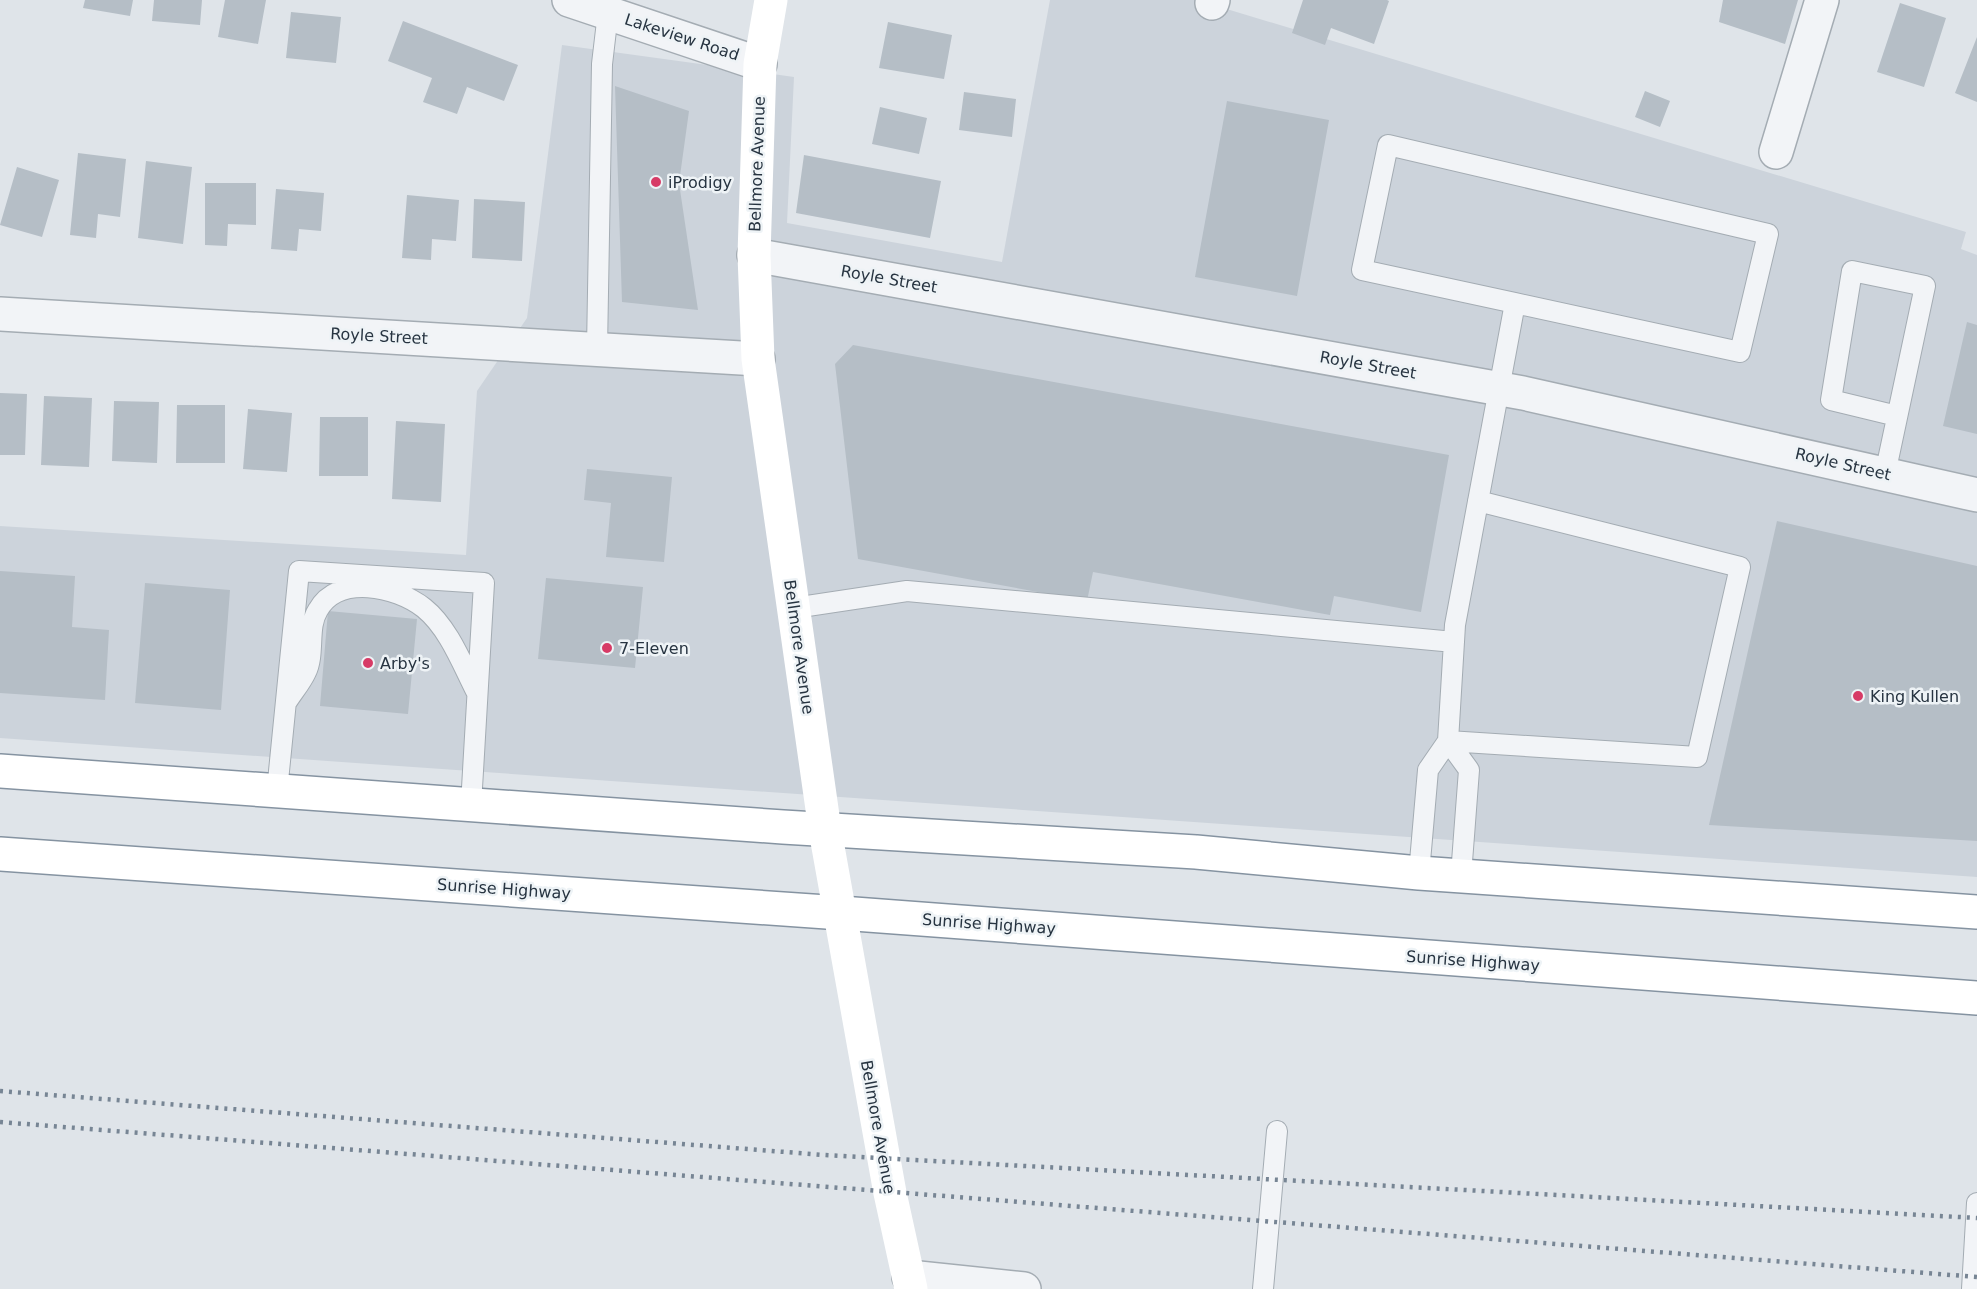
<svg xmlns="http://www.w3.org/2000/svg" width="1977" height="1289" viewBox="0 0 1977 1289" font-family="'DejaVu Sans',sans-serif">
	<rect width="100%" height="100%" fill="#dfe4e9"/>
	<path fill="#ccd3db" d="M1050 0H1197L1966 232 1961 249 1977 255V877L0 738V526L466 555 477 391 527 318 562 45 794 77 787 223 1002 262Z"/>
	<path fill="#b5bec6" d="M85 0H133L130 16 83 8Z
		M154 0H202L200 25 152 21Z
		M225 0H266L258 44 218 37Z
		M1303 0H1387L1389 1 1374 44 1331 28 1325 45 1292 33Z
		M1723 0H1798L1785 44 1719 22Z
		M1900 3 1946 18 1924 87 1877 72Z
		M291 12 341 17 336 63 286 58Z
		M403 21 518 65 504 101 467 87 457 114 423 102 432 78 388 61Z
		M888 22 952 35 944 79 879 68Z
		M1977 37V102L1955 93Z
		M615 86 689 111 679 183 698 310 622 302Z
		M1645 91 1670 101 1660 127 1635 117Z
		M964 92 1016 99 1012 137 959 130Z
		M1227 101 1329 120 1297 296 1195 277Z
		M880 107 927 118 919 154 872 144Z
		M78 153 126 159 120 217 98 214 96 238 70 235Z
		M804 155 941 181 930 238 796 213Z
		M146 161 192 167 183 244 138 238Z
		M17 167 59 180 42 237 0 225Z
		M205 183H256V225L228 224 227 246 205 245Z
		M276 189 324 193 321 231 299 229 297 251 271 249Z
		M407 195 459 200 456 241 432 239 431 260 402 258Z
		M474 199 525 202 522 261 472 258Z
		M1967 322 1977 325V434L1943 426Z
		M853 345 1449 455 1421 612 1334 596 1330 615 1093 572 1087 601 858 559 835 364Z
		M0 393 27 394 25 455H0Z
		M44 396 92 398 89 467 41 465Z
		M114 401 159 402 157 463 112 461Z
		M177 405H225V463H176Z
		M248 409 292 413 287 472 243 469Z
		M320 417H368V476H319Z
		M396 421 445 424 441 502 392 499Z
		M587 469 672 477 664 562 606 557 611 503 584 500Z
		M1777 521 1977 566V841L1709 825Z
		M0 571 75 576 72 627 109 630 105 700 0 693Z
		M546 578 643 587 635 668 538 659Z
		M145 583 230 590 221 710 135 703Z
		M328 611 417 619 408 714 320 706Z"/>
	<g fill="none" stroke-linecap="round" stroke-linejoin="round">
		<g stroke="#a4acb3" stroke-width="22">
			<path id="service" d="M597 349 602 64 608 13
				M1885 474 1925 286 1852 271 1831 400 1897 416
				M794 608 907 591 1454 642
				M286 703C292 693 301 683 306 672 315 654 307 627 318 610 338 574 396 586 424 608 449 628 463 666 477 693
				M1448 741 1697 757 1740 567 1478 501
				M1448 741 1469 770 1461 875
				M277 791 299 571 484 583 471 805
				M1419 873 1428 770 1448 741 1455 625 1515 303 1362 270 1388 145 1768 234 1740 352 1515 303
				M1263 1289 1277 1131
				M1972 1289 1977 1203"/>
		</g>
		<g stroke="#a4acb3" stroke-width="36">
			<path id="minor" d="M569 0 760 64
				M1212 3 1213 0
				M1776 152 1822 0
				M754 255 1523 393 1977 495
				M0 314 758 359
				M909 1277 1024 1289"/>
		</g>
		<g stroke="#8593a1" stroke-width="36">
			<path id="trunk" d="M0 771 783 827 1196 852 1419 873 1977 912
				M0 854 841 913 1977 998"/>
		</g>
		<use href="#service" stroke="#f2f4f7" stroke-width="20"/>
		<use href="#minor" stroke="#f2f4f7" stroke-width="33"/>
		<path stroke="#fff" stroke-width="33" d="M771 0 760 64 754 255 758 359 825 830 890 1193 911 1289"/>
		<use href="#trunk" stroke="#fff" stroke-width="33"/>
		<path stroke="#778594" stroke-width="4.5" stroke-dasharray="3 6" stroke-linecap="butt" d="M0 1091 824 1155 1977 1218
			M0 1122 1977 1277"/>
	</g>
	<g fill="#d73b66" stroke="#eef3f6" stroke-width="2">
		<circle cx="656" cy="182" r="6"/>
		<circle cx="607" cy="648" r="6"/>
		<circle cx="368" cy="663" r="6"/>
		<circle cx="1858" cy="696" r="6"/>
	</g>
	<g text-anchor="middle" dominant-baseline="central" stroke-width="5" stroke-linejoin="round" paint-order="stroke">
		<g font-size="16" fill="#273441" stroke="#eef3f6">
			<text transform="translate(682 37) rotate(18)">Lakeview Road</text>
			<text transform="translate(757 164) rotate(-88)">Bellmore Avenue</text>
			<text transform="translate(889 279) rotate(10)">Royle Street</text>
			<text transform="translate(379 336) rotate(3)">Royle Street</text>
			<text transform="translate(1368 365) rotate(10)">Royle Street</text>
			<text transform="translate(1843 464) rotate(13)">Royle Street</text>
			<text transform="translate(799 647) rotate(82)">Bellmore Avenue</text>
			<text transform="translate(504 889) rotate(4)">Sunrise Highway</text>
			<text transform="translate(989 924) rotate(4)">Sunrise Highway</text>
			<text transform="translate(1473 961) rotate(4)">Sunrise Highway</text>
			<text transform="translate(878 1127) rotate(80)">Bellmore Avenue</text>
		</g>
		<g font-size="16" fill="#273441" stroke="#eef3f6" text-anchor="start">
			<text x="668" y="182">iProdigy</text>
			<text x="619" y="648">7-Eleven</text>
			<text x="380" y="663">Arby's</text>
			<text x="1870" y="696">King Kullen</text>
		</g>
	</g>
</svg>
